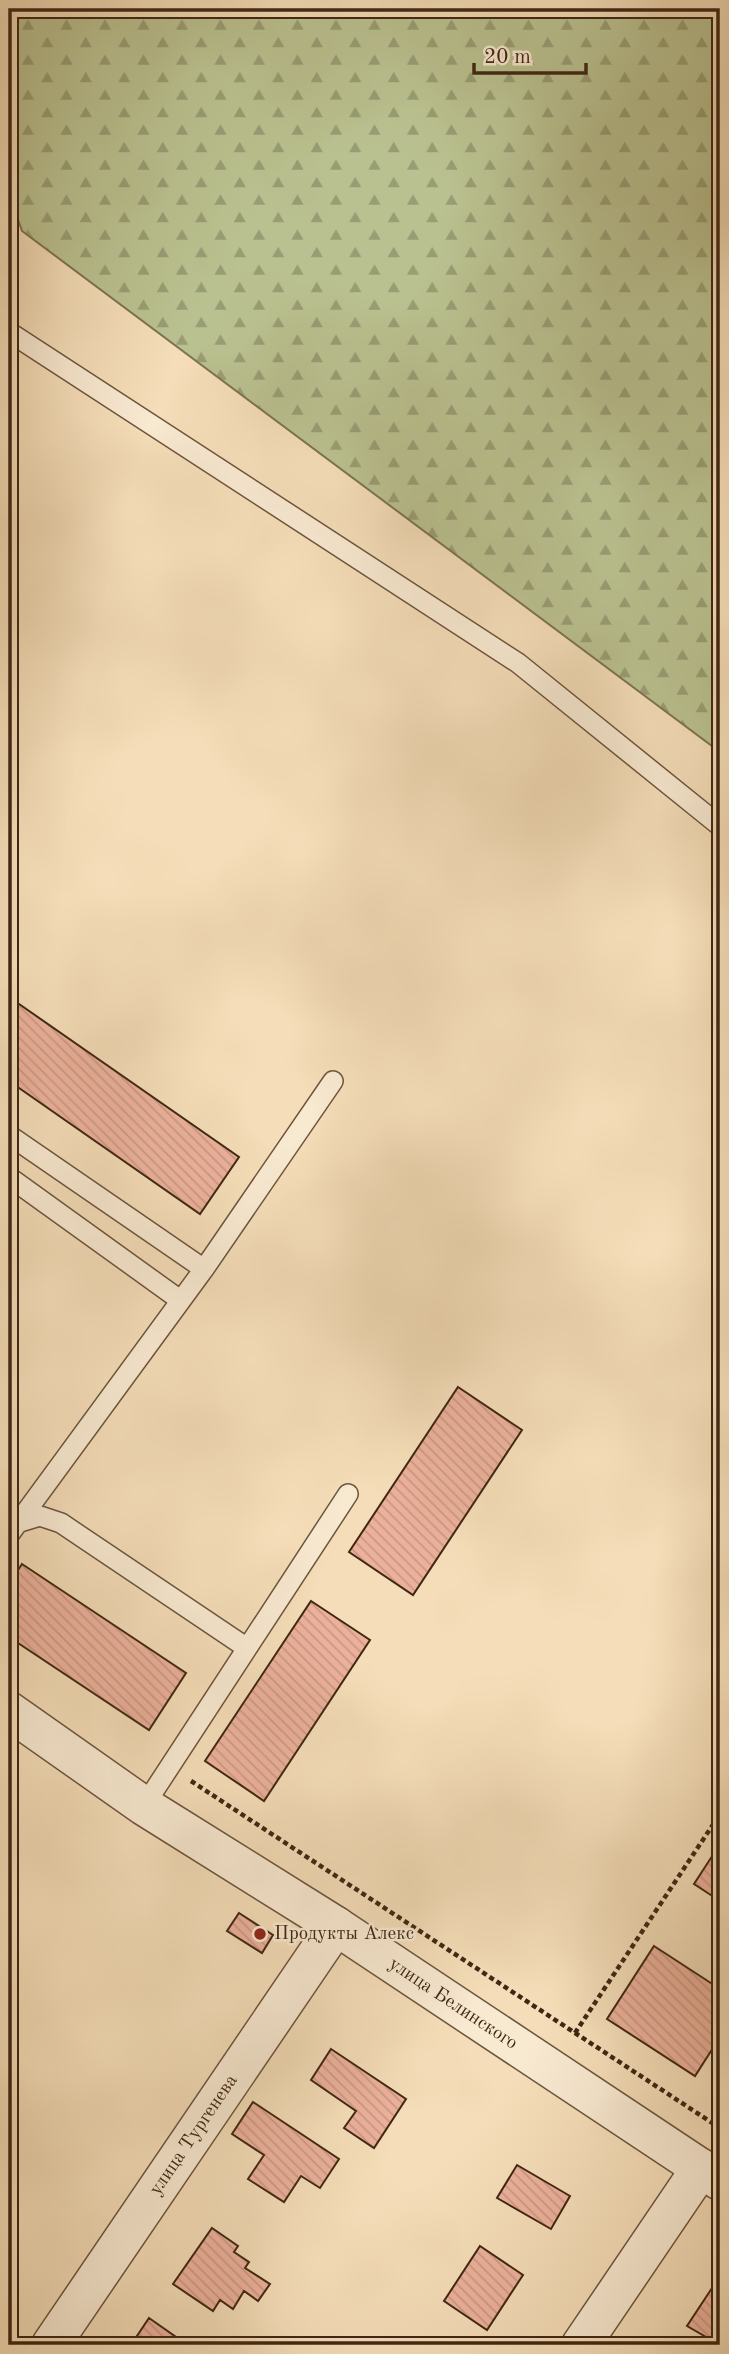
<svg xmlns="http://www.w3.org/2000/svg" width="729" height="2354" viewBox="0 0 729 2354" font-family="'Old Standard TT',serif">
	<defs>
		<pattern id="forest-firs" width="22" height="20" patternUnits="userSpaceOnUse" patternTransform="scale(1.75)"><rect width="22" height="20" fill="#bac190"/><path d="M5 1l3.5 6h-7zM16 11l3.5 6h-7z" fill="#999d74"/></pattern>
		<pattern id="building-back-hatch" width="6" height="6" patternUnits="userSpaceOnUse" patternTransform="scale(1.75)"><rect width="6" height="6" fill="#ecb19b"/><path d="M-1 5l2 2M0 0l6 6M5-1l2 2" fill="none" stroke="#cb9885"/></pattern>
	</defs>
	<rect width="100%" height="100%" fill="#f4ddb8"/>
	<filter id="stains"><feTurbulence type="fractalNoise" baseFrequency=".00286" numOctaves="4"/><feColorMatrix values="0 0 0 0 .2 0 0 0 0 .09 0 0 0 0 .02 0 0 0 .5 -.17"/></filter>
	<radialGradient id="worn" r=".72"><stop offset=".6" stop-color="#630" stop-opacity="0"/><stop offset="1" stop-color="#630" stop-opacity=".3"/></radialGradient>
	<path fill="url(#forest-firs)" stroke="#7d7452" stroke-width="2" d="M9 9H720V752L22 231 9 194Z"/>
	<path fill="url(#building-back-hatch)" stroke="#402713" stroke-width="2" d="M9 997 239 1157 200 1214 9 1081Z
		M458 1387 522 1430 413 1595 349 1552Z
		M22 1564 186 1673 149 1730 9 1637V1584Z
		M311 1601 370 1640 264 1801 205 1761Z
		M720 1844V1901L694 1884Z
		M239 1913 273 1935 262 1953 227 1931Z
		M654 1946 720 1989V2037L695 2076 607 2019Z
		M331 2049 406 2099 374 2148 344 2128 356 2111 311 2080Z
		M253 2102 339 2159 320 2188 301 2176 284 2202 248 2179 264 2155 232 2134Z
		M517 2165 570 2196 551 2229 497 2198Z
		M212 2228 238 2246 234 2252 249 2262 245 2268 270 2284 258 2301 244 2291 233 2309 220 2300 213 2311 173 2284Z
		M480 2246 523 2275 487 2330 444 2301Z
		M712 2288 720 2293V2345L687 2326Z
		M149 2318 186 2344 185 2345H131Z"/>
	<g fill="none" stroke-linecap="round" stroke-linejoin="round">
		<g stroke="#6d543c" stroke-width="22">
			<path id="service" d="M9 332 518 663 720 826
				M9 1135 204 1269 9 1535
				M9 1177 180 1300
				M204 1269 333 1081
				M12 1520 17 1523 40 1516 61 1523 247 1648
				M144 1806 348 1494"/>
		</g>
		<g stroke="#6d543c" stroke-width="41">
			<g id="minor">
				<path id="s1" d="M9 1711 144 1806 336 1926 720 2181"/>
				<path id="s2" d="M51 2345 336 1926"/>
				<path d="M581 2345 701 2168"/>
			</g>
		</g>
		<path stroke="#402713" stroke-width="4.5" stroke-dasharray="5 3.5" stroke-linecap="butt" d="M191 1781 720 2128
			M575 2033 720 1814"/>
		<use href="#service" stroke="#f8e9d1" stroke-width="19"/>
		<use href="#minor" stroke="#f8e9d1" stroke-width="38"/>
	</g>
	<circle fill="#8f2418" stroke="#f8e9d1" stroke-width="2.5" cx="260" cy="1934" r="7"/>
	<g text-anchor="middle" dominant-baseline="central" stroke-width="5" stroke-linejoin="round" paint-order="stroke">
		<g font-size="19" fill="#402713" stroke="#f8e9d1" text-anchor="start">
			<text x="274" y="1934">Продукты Алекс</text>
		</g>
		<g font-size="19" fill="#402713" stroke="#f8e9d1">
			<text stroke="none"><textPath href="#s1" startOffset="532">улица Белинского</textPath></text>
			<text stroke="none"><textPath href="#s2" startOffset="254">улица Тургенева</textPath></text>
		</g>
	</g>
	<rect width="729" height="2354" fill="none" stroke="#f4ddb8" stroke-width="35"/>
	<rect x="10" y="10" width="708" height="2333" fill="none" stroke="#402713" stroke-width="3.5"/>
	<rect x="18" y="18" width="694" height="2319" fill="none" stroke="#402713" stroke-width="2"/>
	<path d="M474 63v10h112v-10" fill="none" stroke="#402713" stroke-width="3.5"/>
	<text x="484" y="63" font-size="21" fill="#402713" stroke="#f8e9d1" stroke-width="5" paint-order="stroke">20 m</text>
	<rect width="100%" height="100%" filter="url(#stains)"/>
	<rect width="100%" height="100%" fill="url(#worn)"/>
</svg>
